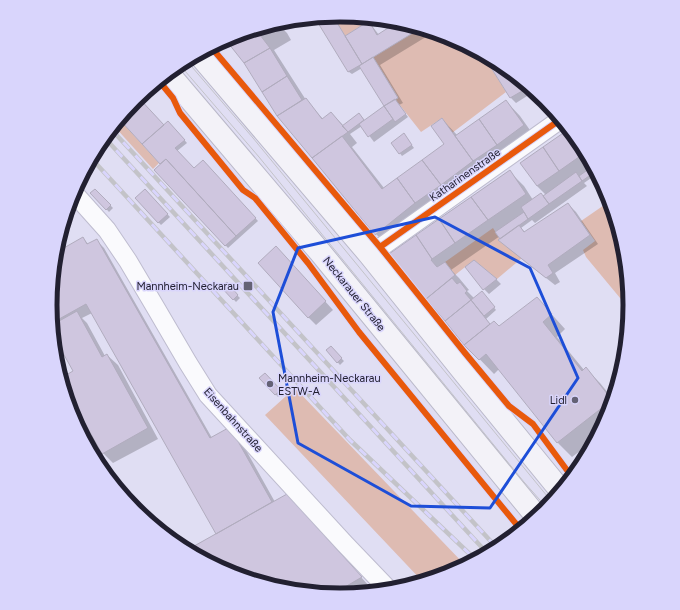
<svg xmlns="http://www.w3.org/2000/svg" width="680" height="610" viewBox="0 0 680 610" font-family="Figtree,sans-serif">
	<rect width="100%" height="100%" fill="#e0def3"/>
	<path fill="#debbb2" d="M340 15 373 18 345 36 333 16Z
		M420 28 451 37 495 61 496 62 490 66 506 92 452 133 442 118 421 132 395 99 398 97 373 57Z
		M119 119 159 163 153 169 114 126Z
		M610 201 623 243 621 244 625 249 630 310 586 257 583 250 595 241 581 221Z
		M493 228 500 239 522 258 497 279 474 260 455 275 445 262Z
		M295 388 465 565 451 573 423 582 265 415Z"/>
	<path fill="#0003" d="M332 16 345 37 369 22 379 35 400 22 434 32 380 65 403 103 399 105 408 117 374 142 362 126 350 134 357 143 352 147 384 188 446 144 442 119 458 136 506 101 520 116 537 140 390 248 376 234 278 115 245 63 226 39 277 23 287 33 291 40 274 50 306 100 323 119 331 113 344 126 362 117 365 121 385 106 362 68 352 74 349 72 317 18Z
		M497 62 501 64 535 91 516 103 511 98 491 67 497 63Z
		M138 97 164 126 168 122 187 143 177 151 194 170 203 162 258 221 228 248 156 170 162 164 120 119Z
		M569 130 581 144 597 174 584 183 587 186 535 223 532 220 521 228 526 233 568 204 576 212 598 244 555 273 560 282 555 285 508 248 500 236 451 270 459 278 469 290 467 291 474 298 484 295 496 310 486 319 491 325 499 327 537 298 565 329 557 337 584 370 586 369 600 383 613 399 608 416 596 439 572 457 558 443 499 369 494 374 465 344 390 254 509 171 524 186 533 200 543 197 546 195 537 186Z
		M406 137 414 148 402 156 392 143Z
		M95 190 113 208 109 212 92 193Z
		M145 190 170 217 161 225 136 198Z
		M83 238 89 245 96 240 104 248 212 438 238 436 275 502 295 503 369 586 356 593 340 595 283 589 229 573 188 551 218 534 92 313 82 318 87 323 105 356 107 355 118 365 158 439 113 463 103 453 74 371 53 334 50 305 55 254Z
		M284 256 333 310 316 325 308 317Z
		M496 279 501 284 489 294 484 289Z
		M226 284 240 298 236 302 222 287Z
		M330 347 344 361 340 365 327 350Z
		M265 374 282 393 278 397 261 378Z"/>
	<path fill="#cfc6df" stroke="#b1acbe" d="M333 16 362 64 348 72 315 18Z
		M369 21 377 35 399 21 421 28 362 64 345 36Z
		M275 23 277 25 260 35 270 48 244 63 225 39Z
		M270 48 287 76 262 92 244 63Z
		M373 57 398 98 384 106 359 66Z
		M496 62 501 64 529 87 510 98 490 66Z
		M287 76 302 100 277 116 262 92Z
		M138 97 164 125 142 144 119 119Z
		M306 98 322 119 331 112 348 132 312 158 277 116Z
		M395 99 406 114 395 122 384 106Z
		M506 100 524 125 497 145 479 119Z
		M384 106 393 119 368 137 359 124Z
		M359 113 364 120 348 132 342 126Z
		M442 118 473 161 441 185 422 160 444 144 431 126Z
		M479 119 497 145 473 161 455 136Z
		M168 121 185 140 175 148 194 168 203 160 256 218 236 236 166 159 160 164 142 144Z
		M569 129 581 144 586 152 559 171 543 147Z
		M404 133 412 145 399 154 391 143Z
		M342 136 382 189 397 178 415 203 375 235 312 158Z
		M543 147 559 171 537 186 520 163Z
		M166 159 236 236 225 246 154 170Z
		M422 160 441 185 415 203 397 178Z
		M593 166 596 171 582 181 579 176Z
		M510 170 526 194 488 220 471 197Z
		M576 172 582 181 549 204 543 196Z
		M95 189 111 205 106 210 90 193Z
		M145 189 168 214 158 223 135 198Z
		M541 193 549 204 528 219 521 207Z
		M471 197 488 220 455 243 439 219Z
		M568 203 590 235 548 265 553 273 546 278 498 240 519 225 524 232Z
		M524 212 528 219 500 239 495 232Z
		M439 219 455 243 432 259 416 235Z
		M416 235 432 259 431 260 437 267 445 262 455 275 426 299 389 254Z
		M83 237 87 244 97 239 210 438 230 427 272 502 216 534 86 304 52 323 50 305 55 253Z
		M276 246 326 301 308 318 258 263Z
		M474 260 497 279 483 290 465 267Z
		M452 278 457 284 460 282 467 291 465 293 471 300 445 321 426 299Z
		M227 282 238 295 233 300 221 287Z
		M482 291 495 307 484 316 471 300Z
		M537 297 552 314 543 322 582 371 586 367 612 400 557 443 486 354 479 360 464 345 494 321 499 326Z
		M471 300 490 324 464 345 445 321Z
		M77 311 102 357 107 354 148 428 102 454 61 380V378L73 371 53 335 52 325Z
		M331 346 342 358 337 363 326 350Z
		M265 373 281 390 275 395 259 378Z
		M287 494 362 577 333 594 283 589 229 573 187 550Z"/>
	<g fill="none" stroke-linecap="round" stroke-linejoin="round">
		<g stroke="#bebccf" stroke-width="20">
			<path id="street" d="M73 192 107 230 128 261 157 310 188 363 208 395 345 544 389 590
				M370 255 561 119"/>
		</g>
		<g stroke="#bab9c9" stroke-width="24">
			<path id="primary" d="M198 53 370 255 463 371 561 491
				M168 73 320 252 537 517"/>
		</g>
		<use href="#street" stroke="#fafafd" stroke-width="18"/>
		<use href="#primary" stroke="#f3f2f8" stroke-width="22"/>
		<path stroke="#c3c3c8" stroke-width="1" d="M186 60 253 138 552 502
			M179 64 259 157 524 482 547 508"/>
		<g stroke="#c3c3c8" stroke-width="4.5">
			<path id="rail" d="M111 129 497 548
				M104 137 487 553
				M91 158 350 440 476 560"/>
		</g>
		<use href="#rail" stroke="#d9d5fc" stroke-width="3" stroke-dasharray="9" stroke-linecap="butt"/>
		<g stroke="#d9d5fc" stroke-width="8">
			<path id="cycleway" d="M211 47 380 247 465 353 509 406 533 424 572 477
				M159 81 173 98 180 113 243 190 255 198 308 263 359 332 521 530
				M380 247 561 119"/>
		</g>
		<use href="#cycleway" stroke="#e8590c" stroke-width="6"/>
	</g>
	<path fill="none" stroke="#1d4ed8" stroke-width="3" stroke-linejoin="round" d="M435 217 530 268 578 378 490 508 411 506 298 443 273 312 298 248Z"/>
	<g fill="#646275" stroke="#d9d5fc" stroke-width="1.5">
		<rect x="243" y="281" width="10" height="10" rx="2"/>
		<circle cx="270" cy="384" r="4"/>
		<circle cx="575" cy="400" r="4"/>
	</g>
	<g text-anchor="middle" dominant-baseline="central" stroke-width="3" stroke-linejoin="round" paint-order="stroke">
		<g font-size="11" fill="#222031" stroke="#d9d5fc">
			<text transform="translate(465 175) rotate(-35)">Katharinenstraße</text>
			<text transform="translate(354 294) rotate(51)">Neckarauer Straße</text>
			<text transform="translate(233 420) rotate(48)">Eisenbahnstraße</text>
		</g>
		<g font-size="11" fill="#222031" stroke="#d9d5fc" text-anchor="end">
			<text x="239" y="286">Mannheim-Neckarau</text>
			<text x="278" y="378" text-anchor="start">Mannheim-Neckarau<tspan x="278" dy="13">ESTW-A</tspan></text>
			<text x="567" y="400">Lidl</text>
		</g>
	</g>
	<path d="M0 0H680V610H0ZM57 305a283 283 0 1 1 566 0a283 283 0 1 1-566 0Z" fill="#d9d5fc" fill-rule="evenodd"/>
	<path fill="none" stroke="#222031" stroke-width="5" d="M57 305a283 283 0 1 1 566 0a283 283 0 1 1-566 0Z"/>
</svg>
